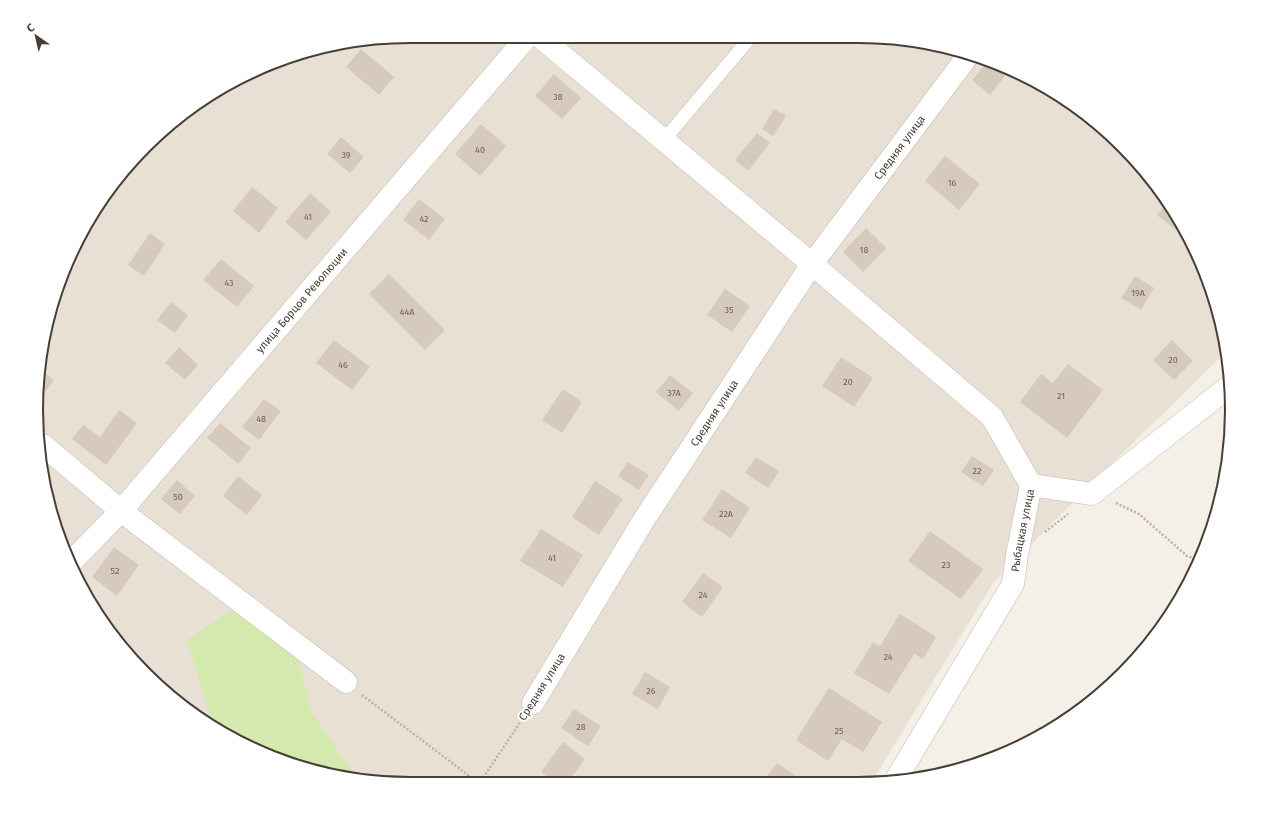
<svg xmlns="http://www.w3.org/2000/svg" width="1268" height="820" viewBox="0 0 1268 820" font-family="'Fira Sans',sans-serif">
	<rect width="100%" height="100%" fill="#f4efe7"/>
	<path fill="#e8e0d4" d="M410 36 907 39 1023 74 1104 129 1155 182 1193 244 1219 313 1226 352 1094 481 993 583 871 783 361 781 267 755 164 691 99 618 49 507 37 386 56 290 105 197 133 164 202 99 290 56Z"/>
	<path fill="#d3e9ae" d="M230 611 295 644 312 713 358 780 267 755 212 722 187 640Z"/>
	<path fill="#d6cabc" d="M584 37H597L591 44Z
		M361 49 394 77 379 95 346 67Z
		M986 63 992 65 1005 76 990 95 972 80Z
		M554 74 581 98 562 119 535 96Z
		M774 109 786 116 773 136 762 129Z
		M481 124 506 146 480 176 455 154Z
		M757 133 770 143 748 171 735 160Z
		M341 137 364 157 350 173 327 154Z
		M945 156 980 184 959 210 925 181Z
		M252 187 278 208 259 233 233 211Z
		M310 193 331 212 306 240 285 222Z
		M419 199 445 219 429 240 403 220Z
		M1167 203 1186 233 1183 236 1157 215Z
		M866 228 886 248 863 272 843 252Z
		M150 233 165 244 144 276 128 265Z
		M221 259 254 286 237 307 203 280Z
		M389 274 445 330 425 350 369 294Z
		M1135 276 1154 288 1141 310 1121 298Z
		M725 289 750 306 732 332 707 315Z
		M171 302 188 315 175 333 157 320Z
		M334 340 370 367 352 390 316 363Z
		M1172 340 1193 361 1174 380 1153 360Z
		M179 347 198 365 185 380 165 363Z
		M841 357 873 378 854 407 822 386Z
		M1068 364 1103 390 1067 438 1020 402 1041 374 1053 383Z
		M40 370 54 380 38 402 37 386Z
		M670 375 693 393 679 411 656 392Z
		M563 389 582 402 562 433 542 420Z
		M264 399 281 411 259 440 242 427Z
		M119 410 137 423 106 465 72 439 83 425 100 437Z
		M220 423 251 448 238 464 207 438Z
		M972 456 994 470 983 486 961 472Z
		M756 457 779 471 768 488 745 473Z
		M628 462 649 475 639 490 618 476Z
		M238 476 262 495 247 515 223 496Z
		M177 480 195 496 180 514 161 499Z
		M595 481 623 499 599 535 572 517Z
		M722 489 750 508 731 538 702 520Z
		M541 529 583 555 563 587 520 561Z
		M930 531 983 569 961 599 908 561Z
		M114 547 139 565 117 596 92 577Z
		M703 573 723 587 702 617 682 602Z
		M900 614 936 637 923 659 914 654 889 694 854 673 873 642 880 646Z
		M136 660H137L151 672 149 675Z
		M645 672 670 687 658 709 632 694Z
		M829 688 882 722 863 752 842 739 828 761 796 740Z
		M574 709 601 726 588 746 561 728Z
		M563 742 585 759 568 782H555L541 772Z
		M777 763 803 781 802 783H762Z"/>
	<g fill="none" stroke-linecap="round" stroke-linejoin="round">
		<g stroke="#c0b6a9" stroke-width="14">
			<path id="service" d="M664 140 750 38"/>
		</g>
		<g stroke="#c0b6a9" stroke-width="23">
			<g id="minor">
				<path d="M540 37 812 264 992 417 1031 485"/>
				<path d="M43 445 121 511 346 682"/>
				<path d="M1031 485 1092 494 1231 385"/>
				<path id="s1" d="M533 703 645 518 812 264 967 57"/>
				<path id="s2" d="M895 781 1013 584 1017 555 1031 485"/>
			</g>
		</g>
		<g stroke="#c0b6a9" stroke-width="23">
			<g id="tertiary">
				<path id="s3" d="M73 560 121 511 527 37"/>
			</g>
		</g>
		<path stroke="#c2b19a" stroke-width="2.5" stroke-dasharray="2 2" stroke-linecap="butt" d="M1116 503 1139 514 1187 556 1198 560
			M1045 532 1068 514
			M362 695 476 781
			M481 781 521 721"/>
		<use href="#service" stroke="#fff" stroke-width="13"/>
		<use href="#minor" stroke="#fff" stroke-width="22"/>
		<use href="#tertiary" stroke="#fff" stroke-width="22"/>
	</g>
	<g text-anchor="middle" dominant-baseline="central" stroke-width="4" stroke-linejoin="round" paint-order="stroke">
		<g font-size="9" fill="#6b6257">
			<text x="558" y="97">38</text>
			<text x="480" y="150">40</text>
			<text x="346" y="155">39</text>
			<text x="952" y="183">16</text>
			<text x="308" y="217">41</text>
			<text x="424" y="219">42</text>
			<text x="864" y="250">18</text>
			<text x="229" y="283">43</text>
			<text x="1138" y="293">19А</text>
			<text x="729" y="310">35</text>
			<text x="407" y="312">44А</text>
			<text x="1173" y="360">20</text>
			<text x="343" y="365">46</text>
			<text x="848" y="382">20</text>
			<text x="674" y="393">37А</text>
			<text x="1061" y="396">21</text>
			<text x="261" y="419">48</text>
			<text x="977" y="471">22</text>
			<text x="178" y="497">50</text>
			<text x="726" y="514">22А</text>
			<text x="552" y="558">41</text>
			<text x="946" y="565">23</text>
			<text x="115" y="571">52</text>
			<text x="703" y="595">24</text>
			<text x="888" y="657">24</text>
			<text x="651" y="691">26</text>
			<text x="581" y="727">28</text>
			<text x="839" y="731">25</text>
		</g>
		<g font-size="11" fill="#473f35" stroke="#fff">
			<text stroke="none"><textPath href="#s1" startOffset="666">Средняя улица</textPath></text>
			<text stroke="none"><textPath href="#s3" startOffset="346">улица Борцов Революции</textPath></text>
			<text stroke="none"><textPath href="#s1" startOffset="342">Средняя улица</textPath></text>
			<text stroke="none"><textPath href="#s2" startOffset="284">Рыбацкая улица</textPath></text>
			<text transform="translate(542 687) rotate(-58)">Средняя улица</text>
		</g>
	</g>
	<path d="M0 0H1268V820H0ZM410 43H858A367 367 0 0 1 1225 410V410A367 367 0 0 1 858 777H410A367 367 0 0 1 43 410V410A367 367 0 0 1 410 43Z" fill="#fff" fill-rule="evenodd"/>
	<path fill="none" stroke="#473f35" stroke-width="2" d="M410 43H858A367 367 0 0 1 1225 410V410A367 367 0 0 1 858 777H410A367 367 0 0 1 43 410V410A367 367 0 0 1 410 43Z"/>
	<g transform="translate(36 36) rotate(326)" stroke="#ffffff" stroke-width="3" paint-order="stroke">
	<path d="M0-3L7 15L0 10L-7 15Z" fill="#473f35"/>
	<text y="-6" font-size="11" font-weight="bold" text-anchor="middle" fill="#473f35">С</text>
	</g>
</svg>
